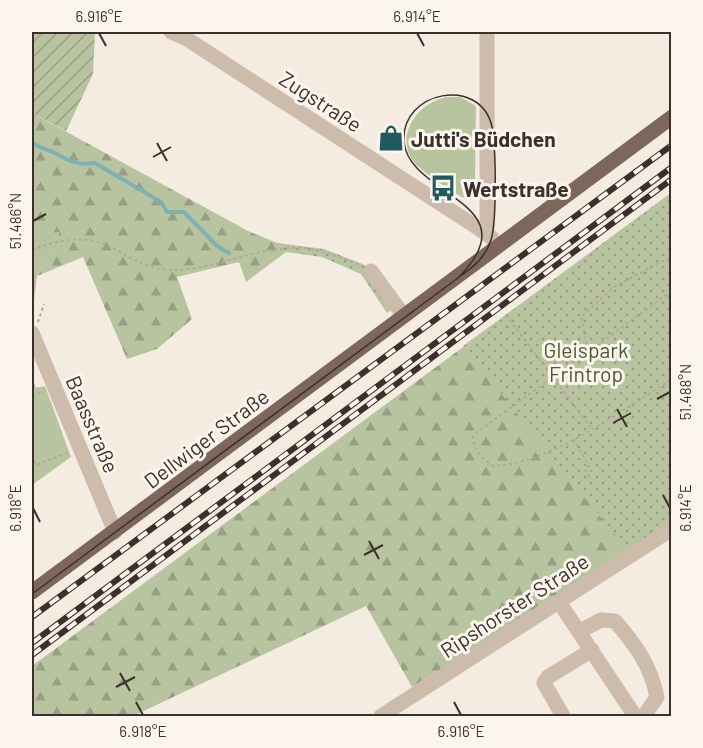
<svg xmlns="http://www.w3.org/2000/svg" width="703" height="748" viewBox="0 0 703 748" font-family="Barlow,sans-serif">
	<defs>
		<pattern id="forest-firs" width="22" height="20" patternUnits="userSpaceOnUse" patternTransform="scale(1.5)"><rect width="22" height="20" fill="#b8c4a0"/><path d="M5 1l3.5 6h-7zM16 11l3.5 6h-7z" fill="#97a083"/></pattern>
		<pattern id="park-dots" width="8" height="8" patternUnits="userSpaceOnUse" patternTransform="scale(1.5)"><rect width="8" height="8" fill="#b8c4a0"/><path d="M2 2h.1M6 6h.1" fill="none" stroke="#97a083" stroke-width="1.8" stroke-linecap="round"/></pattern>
		<pattern id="garden-furrows" width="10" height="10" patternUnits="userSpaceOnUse" patternTransform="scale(1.5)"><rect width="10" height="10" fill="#b8c4a0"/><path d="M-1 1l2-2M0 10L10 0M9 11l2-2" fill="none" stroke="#97a083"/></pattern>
	</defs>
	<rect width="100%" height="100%" fill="#f4ebe1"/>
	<path fill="#b8c4a0" d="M448 97H460L476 106 475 185H473V195L466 199C455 194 422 172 414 162 393 134 420 101 448 97Z
		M61 231 37 276 32 317V234Z
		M32 377 36 388 45 386 71 457 32 485Z"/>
	<path fill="url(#forest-firs)" d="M32 113 248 231 277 243 286 252 246 282 239 262 177 277 192 319 157 349 127 359 83 257 37 276 60 232 32 234Z
		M671 193V525L412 687 366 606 133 716H32V666Z"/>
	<path fill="url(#park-dots)" d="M554 32H651L554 34Z
		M671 193V525L628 551 463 346Z
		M277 243 324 249 365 265 395 307 387 313 361 274 322 257 286 252Z"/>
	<path fill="url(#garden-furrows)" d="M32 32H95L93 74 66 131 32 113Z"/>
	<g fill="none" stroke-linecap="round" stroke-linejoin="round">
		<path stroke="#7fb0b2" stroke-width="4" d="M32 142C39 149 45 148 53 152 68 160 77 166 95 163L161 202 167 212H184L217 246 229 253"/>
		<path stroke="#b9a596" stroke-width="2" stroke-dasharray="3 3" stroke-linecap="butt" d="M32 250C62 239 89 233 118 251 134 260 150 269 169 270 215 271 257 245 304 248 323 250 342 258 360 265
			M32 256 34 280 32 302
			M672 291 480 430 473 436C473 450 482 458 493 466 555 463 619 410 672 380
			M506 315 591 428
			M38 322 44 304
			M588 350 581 317 614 287 672 256
			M32 397 41 392
			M573 439 592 471
			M32 455 36 465 67 453
			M590 466 585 469 590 478"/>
		<path stroke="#cdbbac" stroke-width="15" d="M171 32 187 39 478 228 492 238 497 246
			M487 32V235
			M371 271 404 316
			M32 333 115 532
			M559 602 635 716
			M580 631 601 620 615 621C635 644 651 666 657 697L644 716
			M381 716 672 529
			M563 716 544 683 548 677 592 650"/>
		<path stroke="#7d675c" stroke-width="15" d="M32 592 672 117"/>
		<path stroke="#3b302b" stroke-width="1.5" d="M32 594 470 269C480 261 487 253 491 240 497 220 496 148 492 127 481 75 400 91 404 142 409 197 534 203 457 279"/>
		<g stroke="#3b302b" stroke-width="6">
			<path id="rail" d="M32 617 672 145
				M32 643 672 167
				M32 655 672 179"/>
		</g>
		<use href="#rail" stroke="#fbf5ee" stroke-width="4" stroke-dasharray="11" stroke-linecap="butt"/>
	</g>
	<path fill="none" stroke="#3b302b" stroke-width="2" d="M99 33 106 46M417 33 424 46M157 143 167 161M153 157 171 147M33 221 46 214M657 399 670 392M617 409 627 427M613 423 631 413M663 495 670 508M33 508 40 522M369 541 379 559M364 555 383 545M120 673 130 691M116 687 135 677M136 702 143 715M454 702 461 715"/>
	<defs>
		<g id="shop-bare" transform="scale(2.07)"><path d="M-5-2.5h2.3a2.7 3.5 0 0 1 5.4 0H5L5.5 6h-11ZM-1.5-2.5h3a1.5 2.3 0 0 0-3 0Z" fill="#1f5a5e" stroke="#fbf5ee" stroke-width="2.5" paint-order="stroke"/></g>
		<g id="bus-bare" transform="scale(2.07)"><path d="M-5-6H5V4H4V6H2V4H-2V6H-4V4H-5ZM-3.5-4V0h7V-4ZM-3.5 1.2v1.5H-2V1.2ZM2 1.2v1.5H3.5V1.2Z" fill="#1f5a5e" stroke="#fbf5ee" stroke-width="2.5" paint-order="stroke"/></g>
	</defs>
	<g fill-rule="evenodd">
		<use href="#shop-bare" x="391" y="138"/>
		<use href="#bus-bare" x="443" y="188"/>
	</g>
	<g text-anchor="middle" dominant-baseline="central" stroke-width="6" stroke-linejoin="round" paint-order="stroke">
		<g font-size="21" fill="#3b302b" stroke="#fbf5ee">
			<text transform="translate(321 101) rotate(33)">Zugstraße</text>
			<text transform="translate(93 424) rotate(67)">Baasstraße</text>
			<text transform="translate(206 438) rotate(-37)">Dellwiger Straße</text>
			<text transform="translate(514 605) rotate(-33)">Ripshorster Straße</text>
		</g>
		<g font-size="21" font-weight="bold" fill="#3b302b" stroke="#fbf5ee" text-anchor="start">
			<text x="411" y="138">Jutti's Büdchen</text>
			<text x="463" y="188">Wertstraße</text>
		</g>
		<g font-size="21" fill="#4a5a2e" stroke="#fbf5ee">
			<text x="586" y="349">Gleispark<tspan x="586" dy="24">Frintrop</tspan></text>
		</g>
	</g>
	<rect width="703" height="748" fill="none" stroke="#fbf5ee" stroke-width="66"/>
	<rect x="33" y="33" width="637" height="682" fill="none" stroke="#3b302b" stroke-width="2"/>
	<g font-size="15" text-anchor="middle" fill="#3b302b">
		<text x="99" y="22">6.916°E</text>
		<text x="417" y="22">6.914°E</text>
		<text transform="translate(16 221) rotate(-90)" y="5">51.486°N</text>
		<text transform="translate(686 392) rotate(-90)" y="5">51.488°N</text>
		<text transform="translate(686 508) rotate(-90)" y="5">6.914°E</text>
		<text transform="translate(16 508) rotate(-90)" y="5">6.918°E</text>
		<text x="143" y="737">6.918°E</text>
		<text x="461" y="737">6.916°E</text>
	</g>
</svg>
